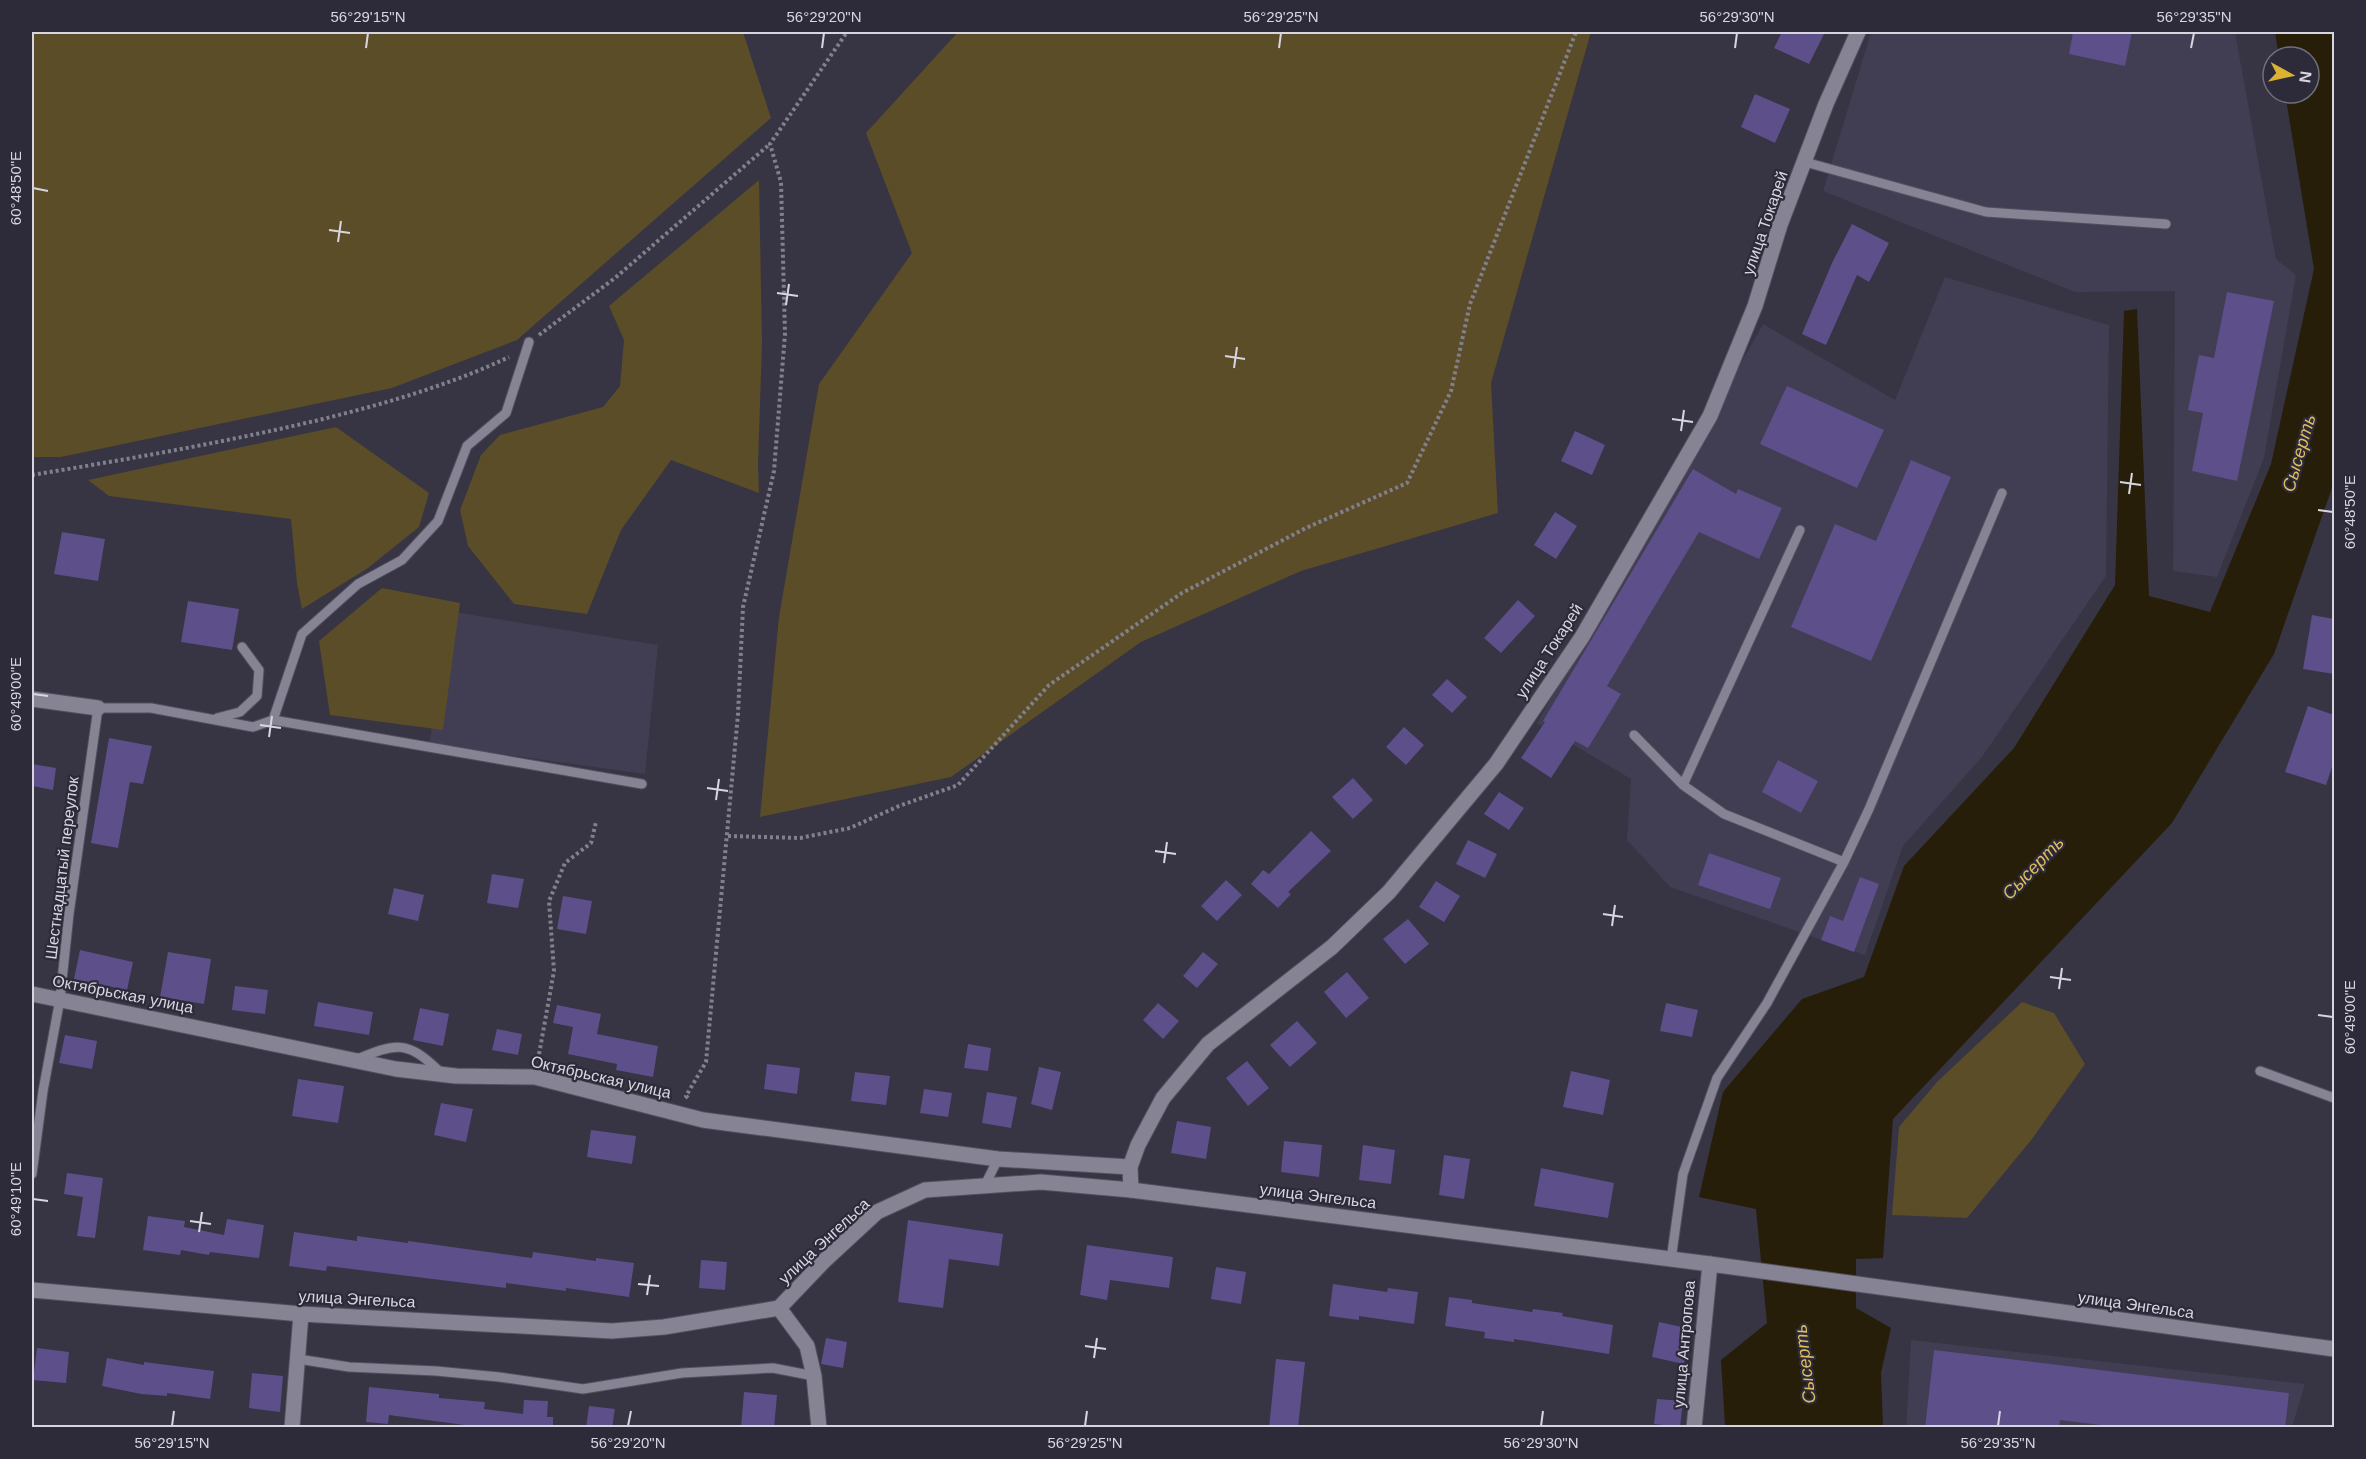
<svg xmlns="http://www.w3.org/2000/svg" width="2366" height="1459" viewBox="0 0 2366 1459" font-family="Helvetica,sans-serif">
	<rect width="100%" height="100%" fill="#373444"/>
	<path fill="#413d53" d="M1871 32H2235L2276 259 2296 275 2264 458 2217 577 2173 571 2175 291 2075 292 1823 191Z
		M1945 277 2109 325 2106 576 1982 757 1903 846 1865 955 1670 887 1627 840 1631 779 1537 723 1763 324 1895 400Z
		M454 612 658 645 645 774 429 744Z
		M1911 1340 2305 1384 2292 1427 1906 1428Z"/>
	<path fill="#5a4d28" d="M32 32H743L771 118 517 340 392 388 61 457H32Z
		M958 32H1591L1491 383 1498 513 1301 571 1141 642 951 777 760 817 779 617 819 384 912 253 866 133Z
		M759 180 762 343 758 465 759 493 671 460 621 530 587 614 514 604 468 546 460 510 481 455 500 435 603 407 620 386 624 340 609 306Z
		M336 427 429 493 419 527 368 568 302 609 297 583 291 519 109 496 88 480Z
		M382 588 460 603 443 730 330 715 319 641Z
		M2022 1002 2054 1013 2085 1064 2032 1139 1967 1218 1892 1215 1899 1127 1937 1082Z"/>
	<path fill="#261e08" d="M2275 32H2334V482L2274 654 2172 823 1893 1119 1883 1258 1856 1259V1308L1891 1328 1881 1373 1883 1427 1734 1428 1725 1425 1721 1360 1767 1323 1756 1209 1699 1197 1723 1092 1802 999 1864 977 1904 866 2014 748 2115 585 2124 311 2137 309 2149 596 2210 612 2271 464 2314 269 2285 93H2309V57H2279Z"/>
	<path fill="#5d4f8a" d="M1782 32H1825L1809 64 1774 48Z
		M2073 32H2132L2125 66 2069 54Z
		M1755 94 1790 109 1775 143 1741 127Z
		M1852 224 1889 243 1869 282 1857 275 1826 345 1802 334 1832 263Z
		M2227 292 2274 301 2237 481 2192 471 2203 413 2188 410 2199 355 2214 358Z
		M1787 386 1884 430 1857 488 1760 444Z
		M1575 431 1605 445 1592 475 1561 461Z
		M1911 460 1951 477 1871 661 1791 627 1835 524 1876 541Z
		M1693 469 1736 494 1738 489 1782 508 1759 559 1699 532 1607 686 1621 694 1588 748 1575 741 1551 778 1521 758 1545 722 1543 721Z
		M1555 512 1577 526 1556 559 1534 545Z
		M62 532 105 539 98 581 54 574Z
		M1518 600 1535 616 1501 653 1484 638Z
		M188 601 239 609 232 650 181 642Z
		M2312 615 2334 619V674L2303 669Z
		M1447 679 1467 697 1452 713 1432 695Z
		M2308 706 2334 715V761L2326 785 2285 772Z
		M1404 727 1424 745 1406 765 1386 747Z
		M109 738 152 746 143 784 130 782 118 848 91 843Z
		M1778 760 1818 781 1801 813 1762 792Z
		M32 764 56 768 53 790 32 786Z
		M1353 778 1373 800 1353 819 1332 797Z
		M1499 792 1524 808 1509 830 1484 814Z
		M1311 831 1331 851 1288 892 1291 894 1278 908 1251 884 1263 870 1269 874Z
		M1468 840 1497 854 1485 878 1456 864Z
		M1709 853 1781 878 1770 909 1698 885Z
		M492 874 524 879 518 908 487 903Z
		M1860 877 1879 884 1854 952 1821 940 1830 916 1843 921Z
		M1226 880 1242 895 1217 921 1201 906Z
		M1436 881 1460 896 1444 922 1419 907Z
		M394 888 424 895 418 921 388 914Z
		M563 896 592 901 586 934 557 929Z
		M1408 919 1429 944 1405 964 1383 939Z
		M80 950 133 962 127 990 74 979Z
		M168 952 211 959 204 1004 160 997Z
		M1203 952 1218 964 1197 988 1183 976Z
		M1347 972 1369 998 1346 1018 1324 992Z
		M235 986 268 990 265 1014 232 1010Z
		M318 1002 373 1012 369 1035 314 1026Z
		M1158 1003 1179 1021 1163 1039 1143 1020Z
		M1666 1003 1698 1010 1692 1037 1660 1031Z
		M557 1005 601 1014 597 1034 658 1046 653 1077 616 1070 617 1064 568 1054 573 1027 553 1023Z
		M420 1008 449 1014 443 1046 413 1040Z
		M1297 1021 1317 1043 1290 1067 1270 1045Z
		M497 1029 522 1034 518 1055 492 1050Z
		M65 1035 97 1041 92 1069 59 1063Z
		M968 1044 991 1048 988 1071 964 1068Z
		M1247 1061 1269 1088 1248 1106 1226 1078Z
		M767 1064 800 1068 797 1094 764 1089Z
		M1039 1067 1061 1072 1052 1110 1031 1104Z
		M1571 1071 1610 1080 1603 1115 1563 1107Z
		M855 1072 890 1076 886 1105 851 1101Z
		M298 1079 344 1086 338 1123 292 1116Z
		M924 1089 952 1093 948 1117 920 1113Z
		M987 1092 1017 1097 1011 1128 982 1123Z
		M441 1103 473 1109 466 1142 434 1135Z
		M1177 1121 1211 1127 1206 1159 1171 1153Z
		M591 1130 636 1136 632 1164 587 1157Z
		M1284 1141 1322 1145 1319 1177 1281 1172Z
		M1363 1145 1395 1150 1391 1184 1359 1180Z
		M1444 1155 1470 1159 1464 1199 1439 1195Z
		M1541 1168 1614 1183 1608 1218 1534 1206Z
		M67 1173 103 1178 95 1238 77 1236 83 1197 64 1194Z
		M148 1216 185 1221 184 1227 224 1235 227 1219 264 1225 259 1258 210 1252 209 1255 181 1250 180 1255 143 1250Z
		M908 1220 1003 1234 999 1266 949 1259 943 1308 898 1302Z
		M294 1232 357 1241V1236L408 1243V1241L532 1258 533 1252 596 1261V1258L634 1263 629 1297 566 1288V1291L506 1283V1288L327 1266 326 1271 289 1266Z
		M1087 1245 1173 1257 1169 1288 1110 1280 1107 1300 1080 1295Z
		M701 1260 727 1262 725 1290 699 1288Z
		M1216 1267 1246 1272 1241 1304 1211 1299Z
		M1333 1284 1387 1292 1388 1288 1418 1292 1414 1324 1359 1316V1320L1329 1316Z
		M1449 1297 1472 1300V1303L1532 1312 1533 1309 1563 1313 1562 1316 1613 1325 1609 1354 1514 1339V1342L1484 1338 1485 1332 1445 1326Z
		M1659 1322 1691 1329 1684 1364 1652 1357Z
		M826 1338 847 1342 843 1368 821 1364Z
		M37 1348 69 1352 66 1383 33 1380Z
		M1934 1350 2289 1393 2285 1428H2125L2060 1420 2059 1428H1925Z
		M107 1358 144 1365V1362L214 1371 210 1399 167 1393V1396L141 1394 102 1386Z
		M1276 1359 1305 1362 1298 1428H1269Z
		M252 1373 283 1376 280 1412 249 1408Z
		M369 1387 439 1394V1398L485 1402 484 1409 523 1414 524 1400 548 1401 547 1417H553V1428H487L389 1415 388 1424 366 1422Z
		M744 1392 777 1395 774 1428H741Z
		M1657 1399 1683 1401 1680 1427 1654 1424Z
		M589 1406 615 1409 612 1428H586Z"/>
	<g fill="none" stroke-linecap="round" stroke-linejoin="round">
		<g stroke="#53505d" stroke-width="11">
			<path id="service" d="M1805 162 1986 212 2166 224
				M217 718 240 712 257 696 259 670 242 647
				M273 720 302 634 358 584 402 560 438 521 467 446 506 413 529 342
				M1634 735 1683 785 1724 814 1844 862 1767 1003 1717 1078 1683 1174 1671 1260
				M1683 785 1800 530
				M1844 862 1869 809 2002 493
				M355 1060C396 1043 407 1039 441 1073
				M2260 1071 2334 1098
				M32 1174 43 1091 60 999 69 914 98 708H151L253 727 273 720 642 784
				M985 1185 998 1159
				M298 1359 349 1367 436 1371 499 1377 583 1389 682 1373 773 1368 814 1376"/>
		</g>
		<g stroke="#53505d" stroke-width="17">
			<path id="minor" d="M32 699 98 708
				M32 994 396 1069 456 1076 535 1077 703 1120 998 1159 1130 1167
				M1131 1190 1130 1167 1138 1145 1163 1098 1208 1044 1332 947 1389 892 1496 764 1582 637 1710 416 1755 306 1780 225 1826 104 1858 32
				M292 1428 301 1314
				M1694 1428 1710 1264"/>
		</g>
		<g stroke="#53505d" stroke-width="17">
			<path id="tertiary" d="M32 1290 301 1314 612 1331 664 1327 779 1308 824 1261 877 1212 925 1190 1041 1182 1131 1190 1710 1264 2334 1349
				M779 1308 807 1346 814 1376 819 1428"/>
		</g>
		<path stroke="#82808d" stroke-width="4" stroke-dasharray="3 3" stroke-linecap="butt" d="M539 335 615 278 770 144
			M32 475C129 459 227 442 323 419 387 403 450 385 509 357
			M728 836 800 838 850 828 899 806 958 785 1049 685 1182 593 1306 528 1407 483 1451 391 1470 304 1576 32
			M538 1060 554 971 549 901 565 863 591 843 596 822
			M688 1098 686 1096 706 1062 738 714 743 607 774 471 785 334 781 182 770 144 847 32"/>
		<use href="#service" stroke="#868395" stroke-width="9"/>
		<use href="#minor" stroke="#868395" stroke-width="15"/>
		<use href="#tertiary" stroke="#868395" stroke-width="15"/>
	</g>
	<path fill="none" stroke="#d7d6e0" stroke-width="2" d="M366 48 368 33M822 48 824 33M1279 48 1281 33M1735 48 1737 33M2191 48 2194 33M33 188 48 191M329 230 350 233M338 242 341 221M777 293 798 296M786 305 789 284M1225 356 1245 359M1234 368 1237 347M1672 419 1693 422M1681 431 1684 410M2120 482 2141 485M2129 494 2132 473M2318 510 2333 512M33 694 48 696M260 725 281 728M269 737 272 716M707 788 728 791M716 800 719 779M1155 851 1176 854M1164 863 1167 842M1603 914 1623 917M1612 926 1615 905M2050 977 2071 980M2059 989 2062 968M2318 1015 2333 1017M33 1199 48 1201M190 1221 211 1224M199 1232 202 1212M638 1284 659 1286M647 1295 650 1275M1085 1346 1106 1349M1094 1358 1097 1338M172 1426 174 1411M628 1426 631 1411M1085 1426 1087 1411M1541 1426 1543 1411M1998 1426 2000 1411"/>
	<g text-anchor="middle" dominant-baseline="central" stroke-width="4.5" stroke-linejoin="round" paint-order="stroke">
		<g font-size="16" fill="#d7d6e0" stroke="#2d2a39">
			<text transform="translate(1765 223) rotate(-71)">улица Токарей</text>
			<text transform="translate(1549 651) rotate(-57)">улица Токарей</text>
			<text transform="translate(62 868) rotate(-83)">Шестнадцатый переулок</text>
			<text transform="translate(123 994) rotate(11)">Октябрьская улица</text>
			<text transform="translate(601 1077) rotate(13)">Октябрьская улица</text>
			<text transform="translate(1318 1196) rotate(7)">улица Энгельса</text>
			<text transform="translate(824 1241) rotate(-43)">улица Энгельса</text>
			<text transform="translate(357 1299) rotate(3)">улица Энгельса</text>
			<text transform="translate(2136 1305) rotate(8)">улица Энгельса</text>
			<text transform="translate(1684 1344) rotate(-85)">улица Антропова</text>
		</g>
		<g font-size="18" font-style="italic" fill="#dfbd5a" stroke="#2d2a39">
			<text transform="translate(2299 453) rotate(-74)">Сысерть</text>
			<text transform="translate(2033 868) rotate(-46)">Сысерть</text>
			<text transform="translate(1805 1364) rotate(-97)">Сысерть</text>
		</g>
	</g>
	<rect width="2366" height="1459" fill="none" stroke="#2d2a39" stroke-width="66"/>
	<g transform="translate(2291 75) rotate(98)"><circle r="28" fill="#2d2a39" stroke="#716f7c" stroke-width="1.5"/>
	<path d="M0-4.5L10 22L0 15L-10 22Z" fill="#dab333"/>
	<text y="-9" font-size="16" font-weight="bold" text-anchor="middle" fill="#d7d6e0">N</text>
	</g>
	<rect x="33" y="33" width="2300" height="1393" fill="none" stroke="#d7d6e0" stroke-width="2"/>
	<g font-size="15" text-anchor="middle" fill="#d7d6e0">
		<text x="368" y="22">56°29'15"N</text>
		<text x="824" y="22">56°29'20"N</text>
		<text x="1281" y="22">56°29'25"N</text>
		<text x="1737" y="22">56°29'30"N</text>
		<text x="2194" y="22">56°29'35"N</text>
		<text transform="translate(16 188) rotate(-90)" y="5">60°48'50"E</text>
		<text transform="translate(2350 512) rotate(-90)" y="5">60°48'50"E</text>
		<text transform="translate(16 694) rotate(-90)" y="5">60°49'00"E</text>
		<text transform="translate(2350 1017) rotate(-90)" y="5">60°49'00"E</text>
		<text transform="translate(16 1199) rotate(-90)" y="5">60°49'10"E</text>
		<text x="172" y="1448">56°29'15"N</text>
		<text x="628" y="1448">56°29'20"N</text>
		<text x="1085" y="1448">56°29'25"N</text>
		<text x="1541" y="1448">56°29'30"N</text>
		<text x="1998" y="1448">56°29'35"N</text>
	</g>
</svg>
